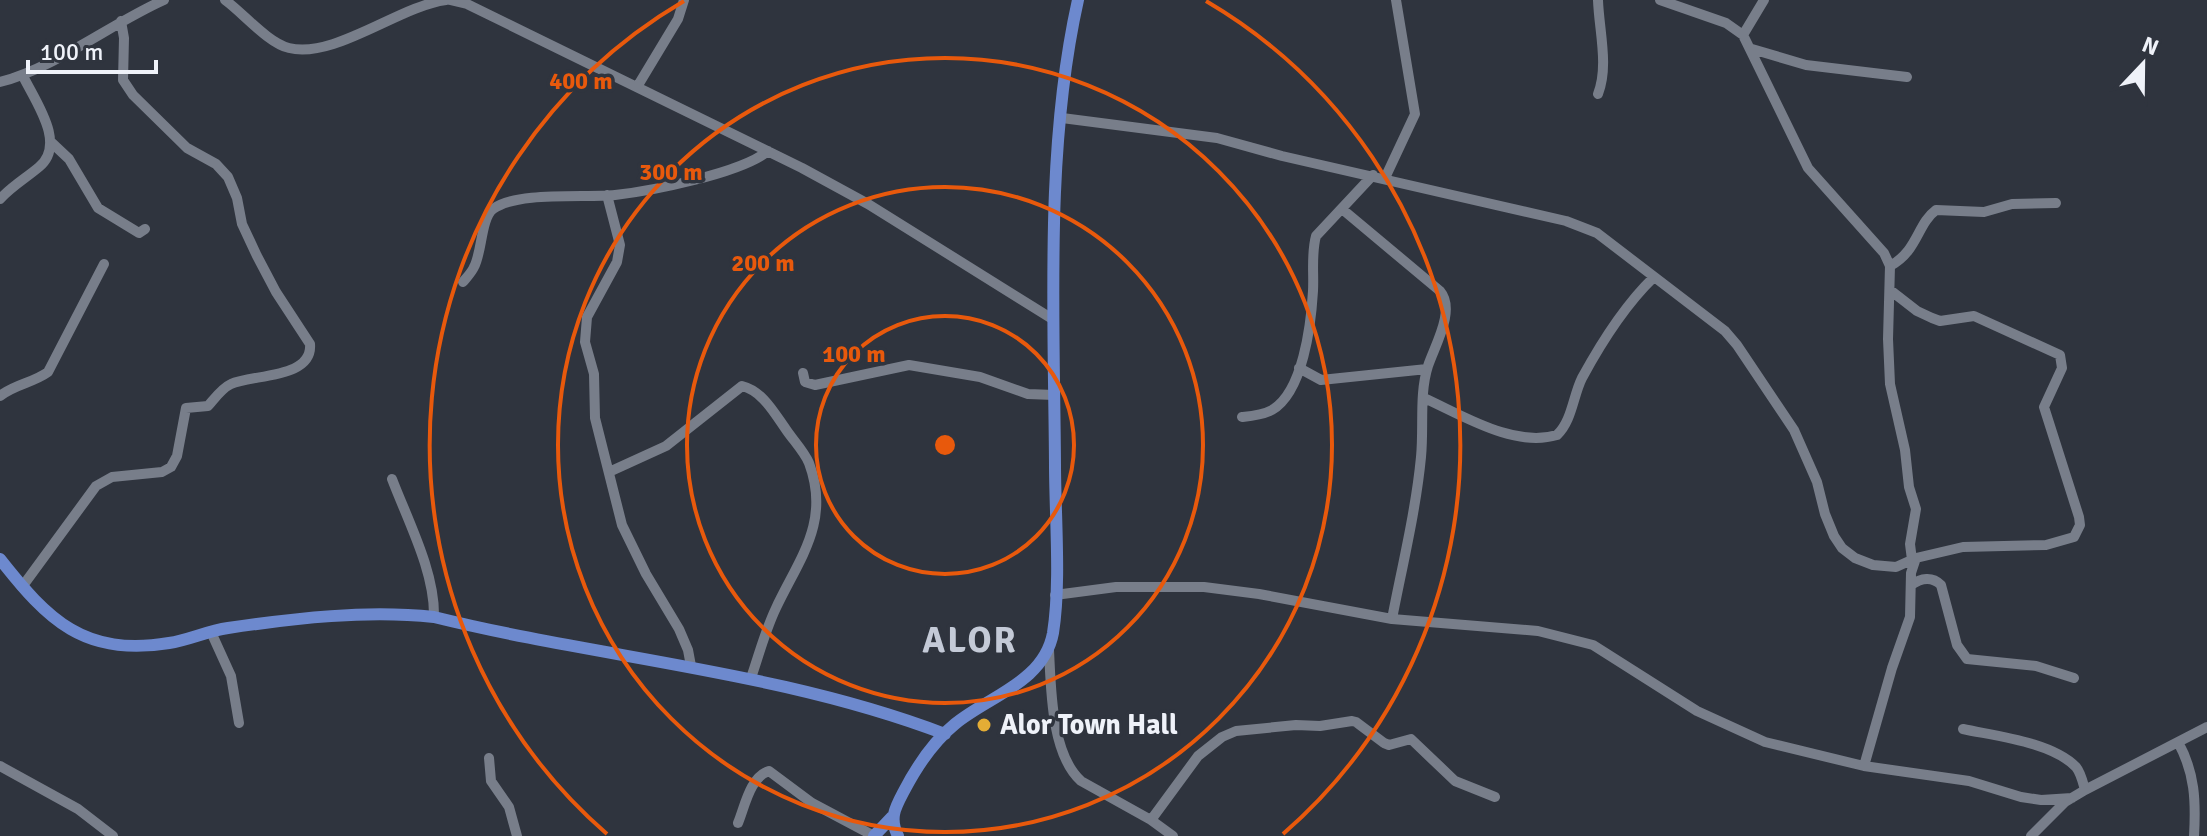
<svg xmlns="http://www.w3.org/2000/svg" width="2207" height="836" viewBox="0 0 2207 836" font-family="Signika,sans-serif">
	<rect width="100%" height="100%" fill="#2f343e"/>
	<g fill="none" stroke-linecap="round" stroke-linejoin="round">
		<path stroke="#787e8a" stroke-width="10" d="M225 0C243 13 268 43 289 48 335 59 399 6 446 0
			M450 0 467 4 802 168 868 204 1054 320
			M1660 0 1726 23 1743 35 1808 168 1884 253 1890 266 1888 339 1890 384 1905 450 1909 487 1916 509 1910 544 1912 560
			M1743 35 1764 0
			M1752 49 1806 65 1907 77
			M0 82C53 69 112 23 164 0
			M637 87 678 19 684 0
			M1598 94C1609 66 1599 30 1598 0
			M1062 118 1217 138 1282 156 1566 221 1597 233 1725 331 1737 345 1794 430 1817 482 1825 514 1834 536 1842 548 1855 558 1873 565 1896 567 1916 558 1963 547 2046 545 2074 537 2080 525 2079 517 2044 407 2062 368 2060 355 1974 316 1940 321 1932 318 1917 311 1890 290
			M52 143 69 159 98 208 139 233 145 229
			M1385 178 1415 114 1396 0
			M607 195 620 245 617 262 587 317 585 342 594 374 595 418 622 525 646 574 679 629 688 650 691 666
			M0 199C12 186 26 178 39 167 67 144 35 101 23 76
			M1342 209 1440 291C1456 310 1435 345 1428 366 1419 394 1424 427 1421 457 1416 510 1402 567 1392 619
			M1890 266C1918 251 1917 224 1936 210L1984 212 2012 204 2056 203
			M463 282C467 277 472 272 474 267 482 253 481 218 493 209 517 191 585 198 615 195 651 191 742 173 768 151
			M1299 368 1321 380 1427 369
			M803 373 805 382 815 385 909 365 980 377 1028 394 1054 395
			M0 396C15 384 33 383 48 372L104 264
			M1424 398C1462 415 1514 448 1557 435 1572 421 1573 396 1582 378 1601 343 1626 304 1654 277
			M1242 417C1252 416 1263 415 1272 410 1303 392 1311 325 1313 291 1314 273 1311 254 1316 236L1373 175
			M609 472 666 446 742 386C762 391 773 411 785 428 792 439 804 451 809 463 831 522 799 559 776 608 765 631 759 655 751 678
			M392 479C408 521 435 572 434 617
			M1911 585C1921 578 1932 576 1941 585L1957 645 1967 659 2036 666 2074 678
			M22 587 96 486 112 477 162 472 171 467 177 456 186 408 208 406C215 398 222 388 231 384 252 374 313 379 310 344L276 292 257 256 242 224 237 198 228 177 216 164 187 148 133 95 123 80 124 38 121 21
			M1055 595 1116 587H1204L1259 594 1392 619 1538 631 1593 645 1697 711 1765 742 1864 766 1969 781 2021 797 2041 800 2072 798
			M211 632 231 676 239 723
			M1049 650C1051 688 1051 754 1081 781L1151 820 1173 836
			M1963 729C1995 736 2052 742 2076 767 2081 773 2083 783 2085 790
			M2178 742C2195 773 2196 801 2194 836
			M489 758 491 781 509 807 517 836
			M0 766 78 809 113 836
			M1864 766 1892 668 1910 617 1911 573 1916 558
			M1151 820 1198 756 1222 737 1236 731 1296 725 1320 726 1352 721 1356 722 1384 743 1389 745 1411 739 1455 781 1495 797
			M738 823C745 806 750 777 769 771L812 803 874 836
			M2031 836 2065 802 2085 790 2207 727"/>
		<path stroke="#6d89ce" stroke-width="12" d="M0 559C48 620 84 657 169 643 189 640 207 631 228 628 296 618 366 610 434 617 604 659 780 671 945 734
			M874 836 892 817
			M898 836C889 818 895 808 904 791 916 768 934 741 955 724 989 696 1044 682 1053 633 1061 582 1055 517 1055 464 1054 314 1045 147 1078 0"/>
	</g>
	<g fill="none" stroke="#e8590c" stroke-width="4">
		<circle cx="945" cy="445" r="129"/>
		<circle cx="945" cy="445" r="258"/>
		<circle cx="945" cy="445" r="387"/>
		<path d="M607 834A515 515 0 0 1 684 1M1206 1A515 515 0 0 1 1283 834"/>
	</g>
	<circle fill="#e4ad35" stroke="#2f343e" stroke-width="3" cx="984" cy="725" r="8"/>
	<g text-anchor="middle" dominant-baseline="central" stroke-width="7" stroke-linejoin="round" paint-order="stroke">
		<g font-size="28" font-weight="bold" fill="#eff2f9" stroke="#2f343e" text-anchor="start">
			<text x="1000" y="725">Alor Town Hall</text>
		</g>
		<g font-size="36" font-weight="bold" letter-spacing="2" fill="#c4cad7" stroke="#2f343e">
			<text x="970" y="640">ALOR</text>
		</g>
	</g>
	<circle cx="945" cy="445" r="12" fill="#e8590c" stroke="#2f343e" stroke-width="4"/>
	<g font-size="24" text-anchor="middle" font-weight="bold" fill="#e8590c" stroke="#2f343e" stroke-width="7" stroke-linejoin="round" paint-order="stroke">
		<text x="581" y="89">400 m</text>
		<text x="671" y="180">300 m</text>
		<text x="763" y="271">200 m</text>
		<text x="854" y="362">100 m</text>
	</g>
	<g transform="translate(2143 64) rotate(22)" stroke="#2f343e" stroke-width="6" paint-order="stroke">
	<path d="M0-6L14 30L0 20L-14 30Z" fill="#eff2f9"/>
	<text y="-12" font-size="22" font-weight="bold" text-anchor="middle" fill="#eff2f9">N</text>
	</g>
	<path d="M28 60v12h128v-12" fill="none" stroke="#eff2f9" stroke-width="4"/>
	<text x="40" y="60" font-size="24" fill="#eff2f9" stroke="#2f343e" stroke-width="6" paint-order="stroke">100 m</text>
</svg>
